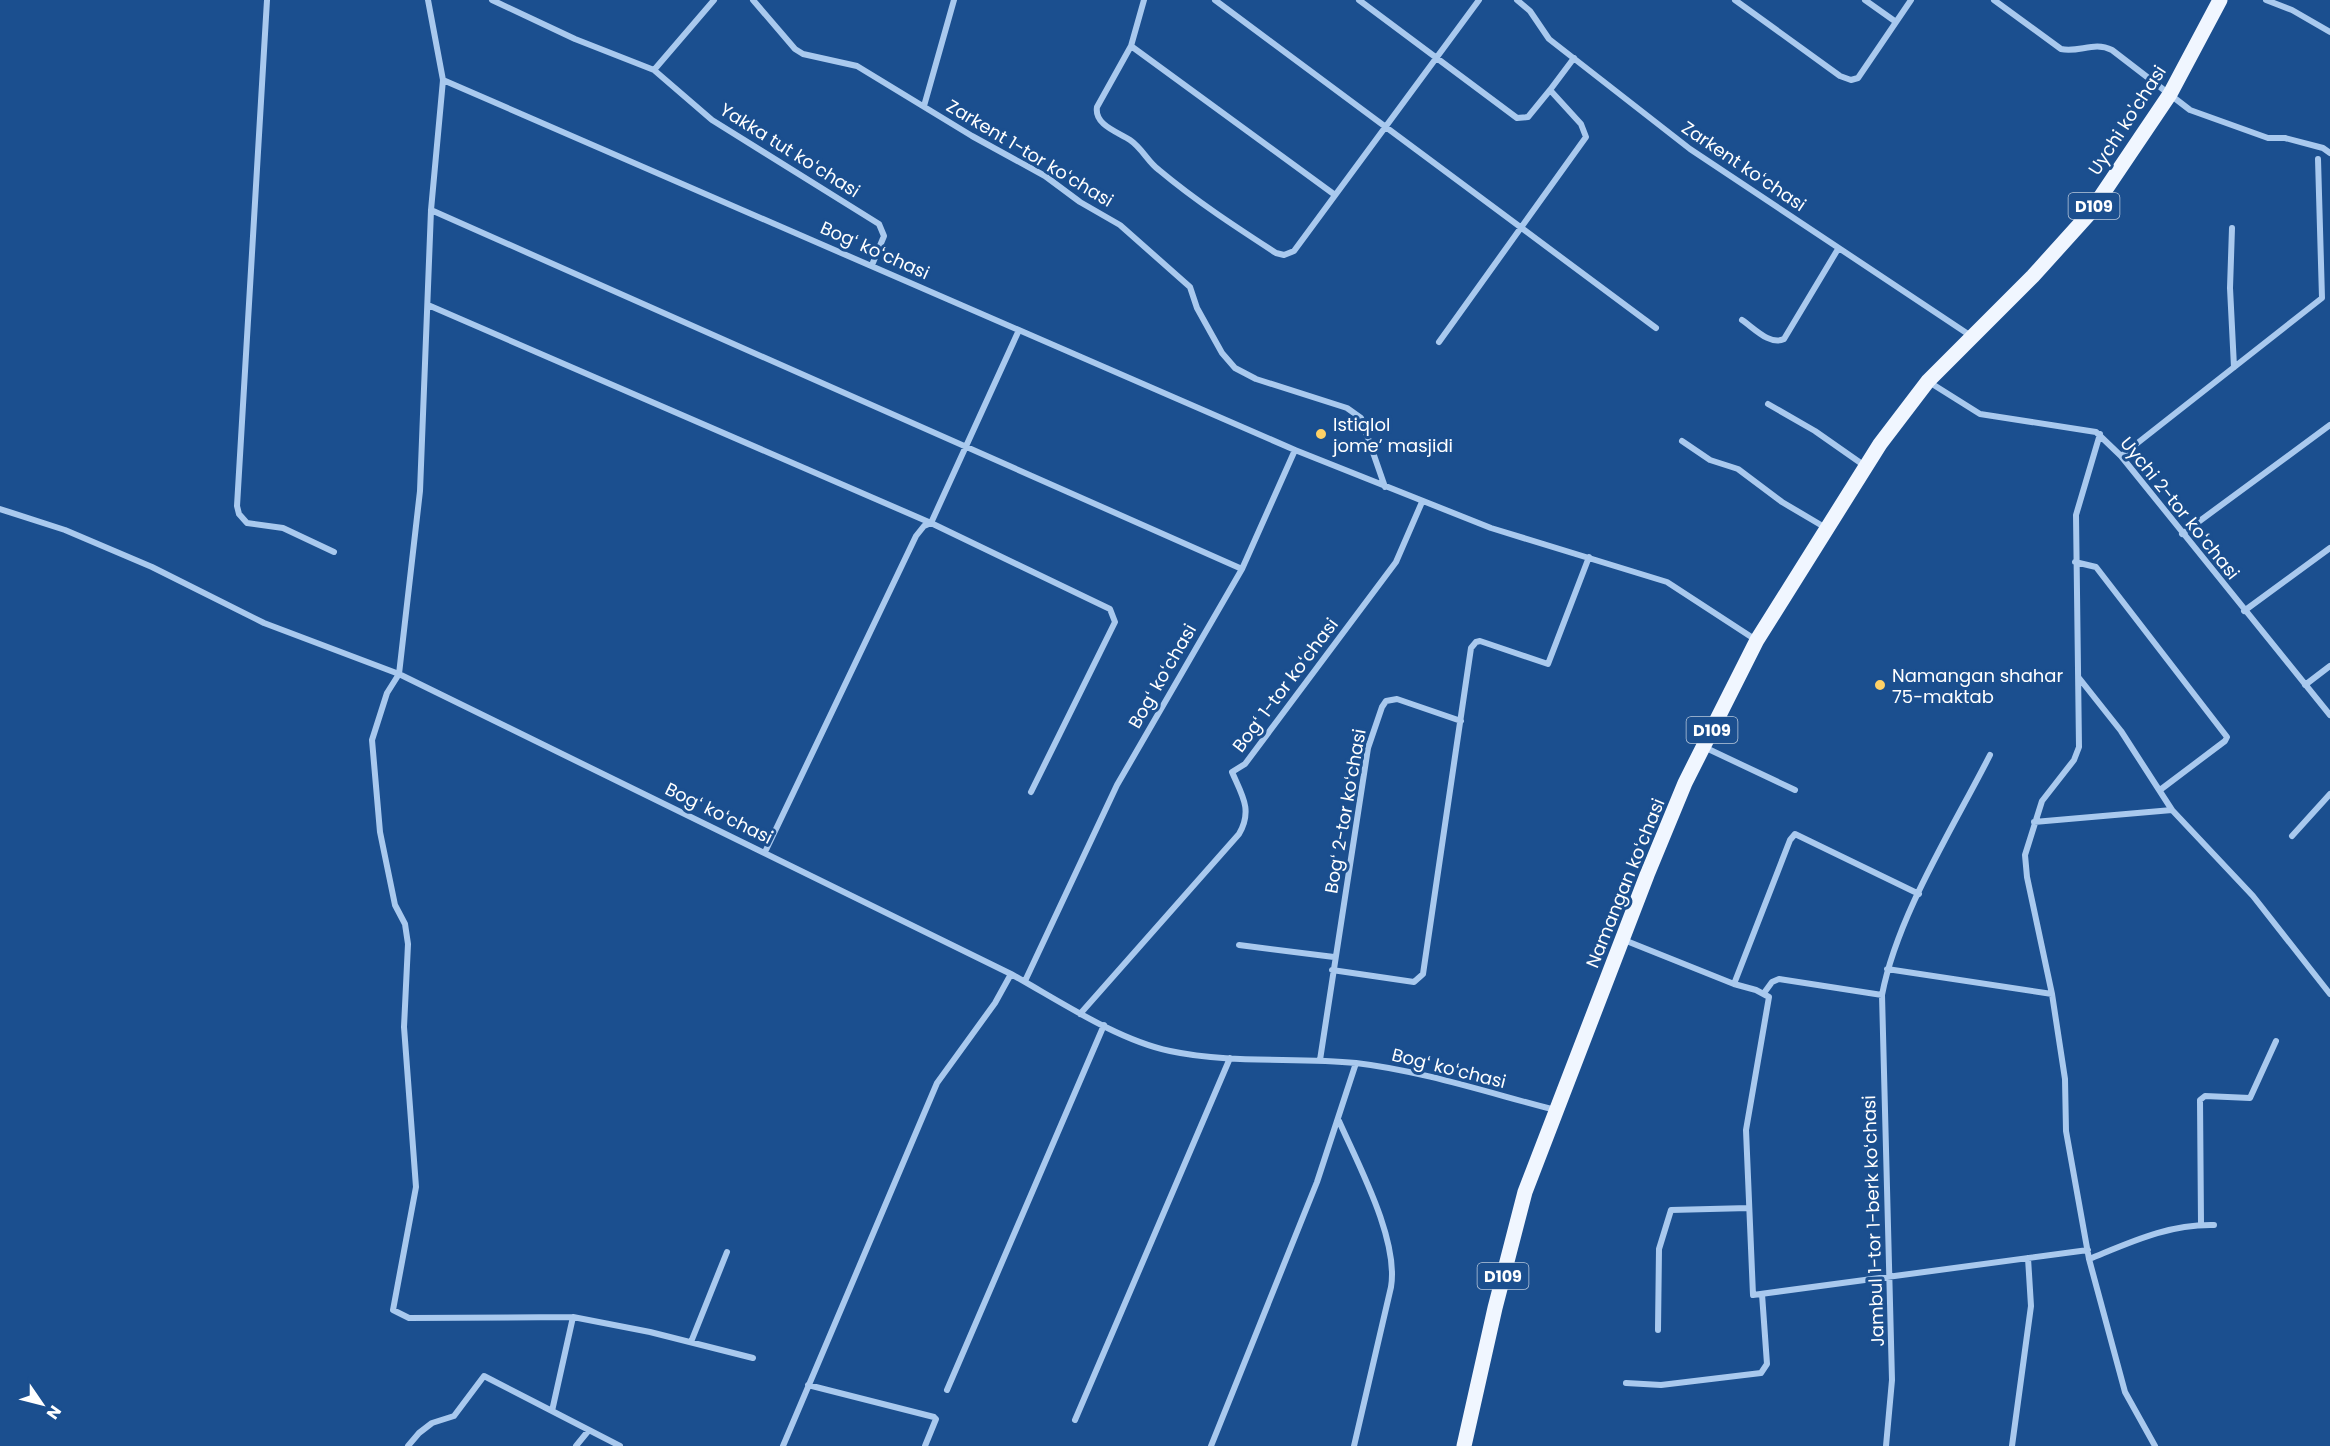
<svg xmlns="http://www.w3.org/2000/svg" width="2330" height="1446" viewBox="0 0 2330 1446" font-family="Poppins,sans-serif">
	<rect width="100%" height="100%" fill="#1b4f8f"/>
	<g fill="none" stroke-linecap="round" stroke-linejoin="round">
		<path stroke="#a9c9ee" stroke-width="6" d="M267 0 237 506 239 514 247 523 283 528 334 552
			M428 0 443 80 431 210 420 491 399 674 387 693 372 740 380 832 395 905 405 924 408 944 404 1027 416 1187 393 1310 409 1318 573 1317 552 1411 620 1446
			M492 0 575 39 654 70 712 120 879 224 884 236 872 265
			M753 0 795 49 803 54 857 66 972 136 1045 176 1080 202 1120 225 1190 287 1197 308 1222 353 1235 368 1256 379 1347 408 1361 418 1385 487
			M1215 0 1656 328
			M1359 0 1517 118 1528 117 1550 90
			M1517 0 1530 11 1549 39 1690 149 1971 336
			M1735 0 1840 76 1851 80 1858 78 1911 0
			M1865 0 1896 22
			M1994 0 2061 49C2079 53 2094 41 2112 50L2190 110 2268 138H2285L2323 148 2330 153
			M2266 0 2292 10 2330 32
			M1131 46 1144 0
			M654 70 714 0
			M443 80 1295 450 1491 528 1667 582 1756 640
			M924 106 954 0
			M1335 195 1131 46 1097 107C1094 125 1118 132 1130 140 1142 148 1148 162 1159 170 1196 201 1236 227 1276 253L1284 255 1294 251 1479 0
			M431 210 1242 569
			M2232 228 2230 288 2234 367
			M428 305 931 523 1110 609 1115 622 1031 792
			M1742 320C1754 328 1770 346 1784 339L1838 249
			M1439 342 1586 137 1581 124 1550 90 1574 58
			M1929 382 1980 414 2096 432 2121 456 2330 715
			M1768 404 1815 431 1865 466
			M2100 434 2076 515 2079 747 2074 760 2042 801 2025 855 2027 877 2052 994 2065 1079 2066 1131 2089 1259 2125 1392 2155 1446
			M1682 441 1710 460 1738 469 1782 502 1826 528
			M2121 456 2322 298 2318 159
			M0 509 65 530 152 567 264 623 399 674 1011 974C1058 1000 1117 1040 1170 1051 1231 1064 1294 1057 1356 1063 1423 1071 1489 1093 1555 1110
			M2182 534 2330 425
			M2075 562 2096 567 2227 737 2225 741 2160 790
			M2244 611 2330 548
			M2079 678 2121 731 2172 810
			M2305 685 2330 666
			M1704 747 1795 790
			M2034 822 2172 810 2253 896 2330 994
			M2292 836 2330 794
			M765 852 916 536 924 526 931 523 1019 330
			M1624 940 1734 984 1756 990 1769 997 1746 1130 1753 1295 2088 1250
			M1239 945 1334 957
			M1887 969 2052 994
			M1332 970 1414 982 1423 974 1471 648 1476 642 1480 641 1548 664 1589 557
			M1025 981 1117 785 1242 569 1295 450
			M1734 984 1790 840 1795 834 1919 894
			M1764 993 1772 982 1779 979 1882 995
			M1080 1014 1239 834C1253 810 1242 795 1232 772L1245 764 1396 562 1422 502
			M1320 1060 1368 748 1382 707 1386 701 1397 699 1461 721
			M1339 1121C1358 1164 1399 1240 1391 1287L1354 1446
			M2201 1224 2200 1100 2205 1096 2250 1098 2276 1041
			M2089 1259C2131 1242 2168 1224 2214 1225
			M573 1317 650 1332 753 1358
			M1658 1330 1659 1249 1671 1210 1749 1208
			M691 1342 727 1252
			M1626 1383 1661 1385 1761 1373 1767 1364 1762 1294
			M808 1385 934 1417 936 1419 925 1446
			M947 1390 1104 1025
			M1075 1420 1230 1058
			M408 1446 419 1433 432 1423 454 1416 484 1376 552 1411
			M576 1446 589 1430
			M783 1446 937 1083 995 1003 1011 974
			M1211 1446 1317 1182 1356 1063
			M1886 1446 1892 1380 1882 995C1897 916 1953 828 1990 755
			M2012 1446 2031 1306 2028 1258"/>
		<path stroke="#f0f6ff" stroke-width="15" d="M1464 1446 1495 1308 1525 1192 1647 875 1685 783 1757 640 1880 444 1928 381 2033 276 2089 214 2170 94 2220 0"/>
	</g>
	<g fill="#ffd166" stroke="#1b4f8f" stroke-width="2">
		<circle cx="1321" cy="434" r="6"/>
		<circle cx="1880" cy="685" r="6"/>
	</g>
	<g text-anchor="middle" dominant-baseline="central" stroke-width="6" stroke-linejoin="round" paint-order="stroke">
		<g fill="#1b4f8f" stroke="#bbcadd" stroke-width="1.5">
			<rect x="2068.5" y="193" width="51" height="26" rx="4.5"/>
			<rect x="1686.5" y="717" width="51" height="26" rx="4.5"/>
			<rect x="1477.5" y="1263" width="51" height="26" rx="4.5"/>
		</g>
		<g font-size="16" font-weight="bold" fill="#fff">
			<text x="2094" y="206">D109</text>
			<text x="1712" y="730">D109</text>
			<text x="1503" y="1276">D109</text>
		</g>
		<g font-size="18" fill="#fff" stroke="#1b4f8f">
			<text transform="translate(2127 120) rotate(-57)">Uychi ko'chasi</text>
			<text transform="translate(790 150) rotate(32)">Yakka tut koʻchasi</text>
			<text transform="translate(1030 153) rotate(31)">Zarkent 1-tor koʻchasi</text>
			<text transform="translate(1744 166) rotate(34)">Zarkent koʻchasi</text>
			<text transform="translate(875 250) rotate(24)">Bogʻ koʻchasi</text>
			<text transform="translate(2180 508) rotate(51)">Uychi 2-tor koʻchasi</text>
			<text transform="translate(1162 676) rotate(-60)">Bogʻ koʻchasi</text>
			<text transform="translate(1285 685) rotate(-53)">Bogʻ 1-tor koʻchasi</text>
			<text transform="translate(1345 811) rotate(-80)">Bogʻ 2-tor koʻchasi</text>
			<text transform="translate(719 813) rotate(26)">Bogʻ koʻchasi</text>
			<text transform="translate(1625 883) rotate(-68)">Namangan koʻchasi</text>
			<text transform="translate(1449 1068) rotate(14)">Bogʻ koʻchasi</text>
			<text transform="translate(1873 1221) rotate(-92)">Jambul 1-tor 1-berk koʻchasi</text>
		</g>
		<g font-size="18" fill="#fff" stroke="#1b4f8f" text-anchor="start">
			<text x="1333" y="424">Istiqlol<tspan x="1333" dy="21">jome’ masjidi</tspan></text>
			<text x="1892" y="675">Namangan shahar<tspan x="1892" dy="21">75-maktab</tspan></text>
		</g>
	</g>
	<g transform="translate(42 1404) rotate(125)" stroke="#1b4f8f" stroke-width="4.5" paint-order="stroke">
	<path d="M0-4.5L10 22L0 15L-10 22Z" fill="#ffffff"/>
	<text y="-9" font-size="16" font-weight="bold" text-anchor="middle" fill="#ffffff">N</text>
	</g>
</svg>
